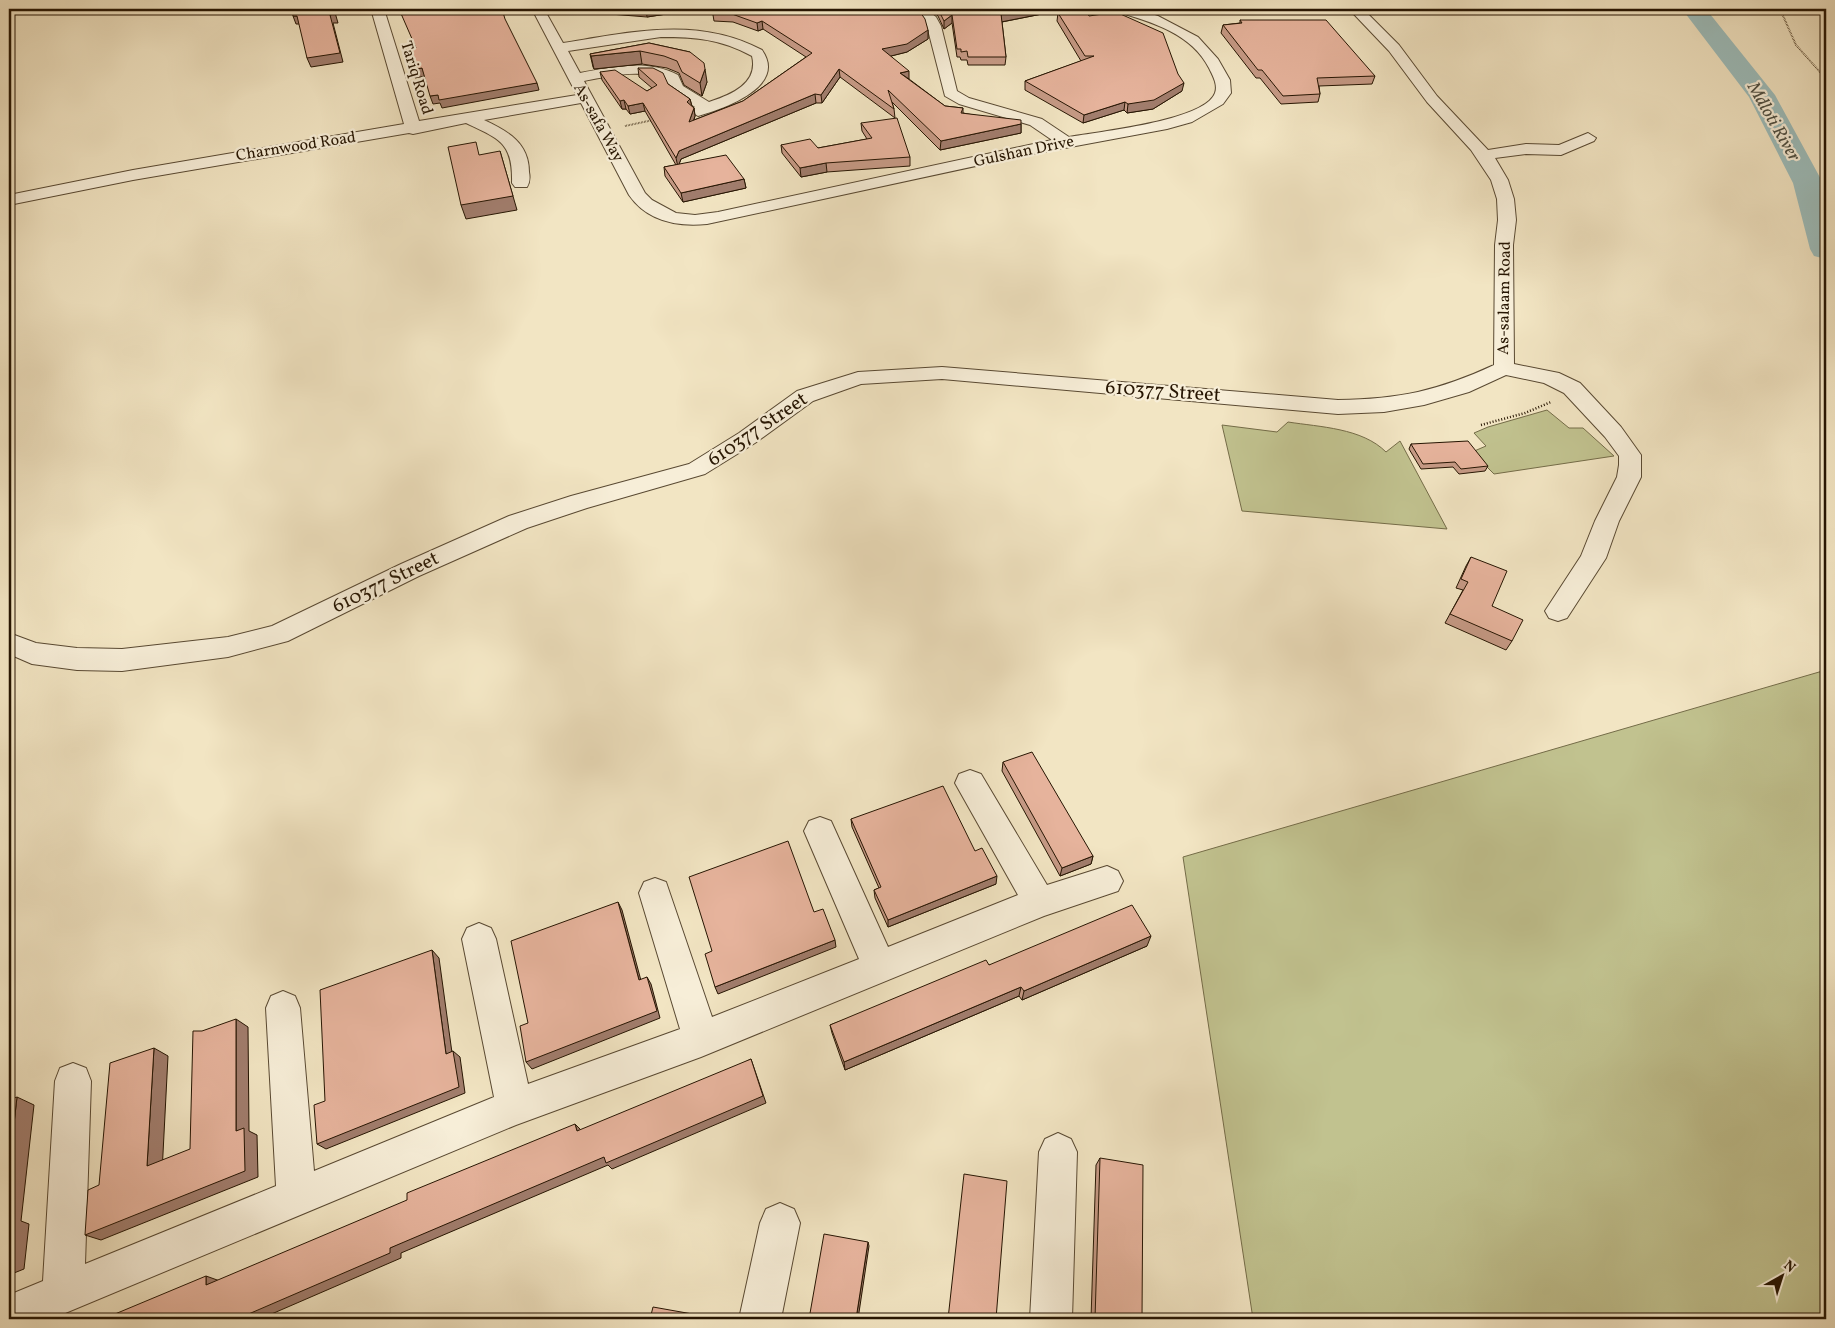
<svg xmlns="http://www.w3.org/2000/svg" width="1835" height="1328" viewBox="0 0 1835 1328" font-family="Vollkorn,serif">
	<rect width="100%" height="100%" fill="#f2e5c3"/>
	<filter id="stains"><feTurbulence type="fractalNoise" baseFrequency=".004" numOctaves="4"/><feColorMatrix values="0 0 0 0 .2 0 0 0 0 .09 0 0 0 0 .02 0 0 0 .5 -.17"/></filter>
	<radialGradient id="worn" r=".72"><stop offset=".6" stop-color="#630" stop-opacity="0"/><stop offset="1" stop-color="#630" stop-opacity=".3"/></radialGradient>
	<path fill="#c1c28f" stroke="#746c48" d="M1547 410 1569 428H1583L1614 456 1494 474 1472 452 1486 446 1474 433 1488 427Z
		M1288 422C1320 427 1362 428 1386 452L1400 441 1447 529 1242 511 1222 425 1277 432Z
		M1826 670V1319H1253L1183 857Z"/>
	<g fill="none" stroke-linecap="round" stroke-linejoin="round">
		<path fill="#9dbdbb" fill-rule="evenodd" d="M1682 9H1706L1775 95 1823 183 1826 194V259L1814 256 1810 249 1793 183 1749 97Z"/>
		<g stroke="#594932" stroke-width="2">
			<path id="minor" d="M371 9H384L419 121 577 95 532 9H544L563 43C632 32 698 16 762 50 788 87 723 109 698 116L690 111 695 107 671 91 666 80C642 68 610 76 584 81L645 193 652 200 676 213 695 215 718 212 1052 140 1030 125 959 104 945 96 927 26 912 9H926L936 17 941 26 957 91 969 98 1042 119 1069 137C1096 132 1205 121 1215 93 1218 85 1213 76 1209 68 1192 34 1152 22 1118 12L1117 9H1136L1158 16 1198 37 1218 59 1230 80 1231 93 1223 104 1192 122 1167 129 1022 156 707 224C677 227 647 221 629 195L581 103 484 120C507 131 529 142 529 172 530 177 530 182 527 187H515L512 183C513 142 499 139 466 123L413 134 409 133 133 180 9 205V195L133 170 404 124ZM661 37C696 37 720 39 752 56 759 84 730 95 709 102L683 86 678 75C647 59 613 67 580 73L568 51Z
				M1349 9H1363L1399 45 1437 96 1488 150 1526 144 1559 145 1588 133 1596 138 1594 141 1561 155 1526 154 1495 158 1508 180 1514 199 1516 220 1513 245 1514 364 1559 373 1580 383 1621 427 1641 455V477L1619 521 1606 558 1567 618 1558 621 1549 618 1545 611 1581 556 1595 521 1617 477 1619 465V456L1605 437 1564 393 1544 383 1506 375 1469 392 1424 405 1384 412 1338 414 942 379 861 384 813 401 755 443 705 474 587 508 527 528 419 576 288 641 228 657 122 671 77 670 32 664 9 654V633L36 643 77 648 122 649 228 637 272 626 401 564 509 516 571 496 689 464 739 433 797 391 858 372 942 367 1338 400C1399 399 1438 391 1494 365L1495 245 1498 220 1497 199 1491 180 1471 150 1427 102 1389 51Z
				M970 770 981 774 1047 885 1107 866 1118 871 1123 881 1118 891 1044 916 701 1057 516 1125 51 1319H9V1295L43 1281 55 1081 60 1068 73 1063 86 1068 91 1081 85 1264 276 1186 266 1008 271 996 283 991 295 996 300 1008 314 1171 494 1097 462 939 467 928 479 923 491 928 496 939 528 1084 680 1029 639 893 644 882 655 878 666 882 712 1017 859 959 804 831 809 821 820 817 831 821 888 947 1018 895 955 783 959 774Z
				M1058 1133 1071 1139 1077 1152 1072 1319H1030L1039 1152 1045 1139Z
				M780 1203 794 1209 800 1223 781 1319H739L760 1223 766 1209Z"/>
		</g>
		<path stroke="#261502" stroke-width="2" stroke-dasharray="0.5 1" stroke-linecap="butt" d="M1780 9 1796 45 1826 79
			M625 126 653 120"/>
		<path stroke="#261502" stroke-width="2.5" stroke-dasharray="1 2" stroke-linecap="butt" d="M1481 425 1525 413 1551 402"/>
		<use href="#minor" fill="#f7eed8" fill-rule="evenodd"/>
	</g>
	<path fill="#c69a86" stroke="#261502" d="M571 9H699L647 17 573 11Z
		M712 9 928 30V39L907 52 891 56 909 79 945 106 963 108V113L1021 124V133L940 150 892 102 894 109 895 118 840 77 822 103H816L681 159 679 164 744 179 746 188 683 202 665 176 664 167 676 165 645 111 630 114 626 109H622L602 80 600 72 647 91 652 88 639 77 638 68 668 84 690 99 692 106 694 108 695 116 694 120 743 101 806 57 763 29 758 31 733 22 714 21Z
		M929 9H1057V11L1002 22 1006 57 1005 65H968L967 60H961L960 57H957L952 23 944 29 938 16Z
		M1058 13 1089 16 1182 91 1153 109 1127 113 1124 110 1083 123 1025 90V81L1081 61 1057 21Z
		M1240 20 1375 76 1372 84 1319 86 1320 94 1318 102 1281 104 1260 78H1256L1221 33 1223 25 1240 23Z
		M649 43 690 52 707 82 702 96 684 85 679 73 667 68 642 64 594 69 593 67 590 54Z
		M861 123 910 157V166L827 172 801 177 782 153 781 145 818 148 867 139 862 131Z
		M1411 444 1488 466 1485 471 1459 474 1453 467 1421 469 1409 449Z
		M1471 557 1492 606 1512 641 1506 650 1445 623 1463 590 1456 588 1466 566Z
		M1003 762 1093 856 1091 864 1060 876 1002 771Z
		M851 819 996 884 888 927 875 898 874 890 879 888 852 827Z
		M1147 946 1022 1000 1019 996 845 1070 832 1033 830 1025 989 965Z
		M1100 1158 1142 1319H1091L1096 1165Z"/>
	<path fill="#a17d6d" stroke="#261502" d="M333 9H334L338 23H333L343 62 311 67 307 58Z
		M646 9H699L647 17Z
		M1029 9H1057V11L1001 22V14Z
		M952 15V23L944 29V21Z
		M293 16H297L300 24H296Z
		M762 21 763 29 758 31 757 23Z
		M928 30V39L907 52 883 58 882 49Z
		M640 51 642 64 594 69 591 56Z
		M422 68 425 76 415 78 412 70Z
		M705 69 707 82 702 96 700 83Z
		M839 69 840 77 822 103 821 95Z
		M909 71V79L900 73Z
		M537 83 539 90 442 108 440 103 433 104 430 96Z
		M1184 83 1182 91 1153 109 1127 113 1128 104Z
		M815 94 816 103 681 159 678 167 676 158 679 151Z
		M690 99 692 107 687 102Z
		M624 100 626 109H622L620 101Z
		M1125 102 1124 110 1083 123 1084 115Z
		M643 103 645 111 630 114 628 106Z
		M694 108 695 116 690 131 689 122Z
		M1021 124V133L940 150 941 141Z
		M500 151 517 210 466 219 461 205Z
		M826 163 827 172 801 177 800 168Z
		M744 179 746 188 683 202 681 193Z
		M1093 856 1091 864 1060 876 1062 868Z
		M997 876 996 884 888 927V920Z
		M618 902 622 910 643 988 639 980Z
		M1151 936 1147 946 1022 1000 1024 991Z
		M835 940 836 947 718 994 715 987Z
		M432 950 439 958 453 1060 446 1054Z
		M647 977 651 984 660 1018 532 1069 526 1062Z
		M1021 987 1019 996 845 1070 844 1062Z
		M236 1019 248 1027 249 1131 257 1135 258 1177 101 1240 85 1235 236 1131Z
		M154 1048 168 1056 162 1173 147 1166Z
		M453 1051 460 1057 465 1093 326 1149 317 1144Z
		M751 1059 766 1103 612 1169 608 1165 401 1253V1258L260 1319H220L390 1248Z
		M17 1097 34 1105 21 1221 29 1224 24 1269 9 1275V1168Z
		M575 1124 582 1131H577Z
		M868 1242 869 1246 858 1319H856Z
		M206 1276 220 1281 206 1285Z
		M698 1315 701 1318V1319H697Z"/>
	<path fill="#e6b39c" stroke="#261502" d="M291 9H333L334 14 330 15 340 53 307 58 297 16H293Z
		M399 9H502L505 19 537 83 439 100 438 95 430 96 422 68 412 70 404 50 416 48Z
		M713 9H918L925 19 928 30 907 44 882 49 909 71 900 73 945 106 963 108 961 113 1021 120V124L941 141 888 90 894 109 839 69 821 95 815 94 679 151 676 158 643 103 628 106 624 100 620 101 600 72 615 70 647 91 657 85 638 68H653L663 73 668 84 690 99 687 102 694 108 689 122 743 101 812 53 762 21 757 23 732 14 713 13Z
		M938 9H1029L1001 14 1006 57H968L967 51 961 52V49H957L952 15 944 21Z
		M1086 11 1089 16 1116 12 1163 33 1178 74 1184 83 1154 100 1128 104 1125 102 1084 115 1025 81 1094 56H1085L1058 13Z
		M1240 20H1326L1375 76 1317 78 1320 94 1283 96 1262 70H1258L1223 25 1242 23Z
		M649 43 690 52 704 63 705 69 700 83 682 72 677 61 664 56 640 51 591 56 590 54Z
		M897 118 910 157 826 163 800 168 781 145 810 139 818 148 872 138 861 123Z
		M476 142 479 155 500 151 513 196 461 205 448 147Z
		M726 155 744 179 681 193 664 167Z
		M1468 441 1488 466 1461 469 1455 462 1423 464 1411 444Z
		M1471 557 1507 571 1492 606 1523 620 1512 641 1450 614 1468 582 1461 579Z
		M1032 752 1093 856 1062 868 1003 762Z
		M943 786 975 851 982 848 997 876 888 920 874 890 881 887 851 819Z
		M788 841 814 912 823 909 835 940 715 987 705 954 712 951 689 877Z
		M618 902 639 980 647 977 657 1011 526 1062 520 1026 528 1023 511 941Z
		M1132 905 1151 936 1024 991 1021 987 844 1062 830 1025 986 960 989 965Z
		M432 950 446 1054 453 1051 459 1087 317 1144 314 1105 325 1101 320 990Z
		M236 1019V1131L244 1128 245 1171 85 1235 88 1190 99 1185 110 1063 154 1048 147 1166 190 1149 193 1031H202Z
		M751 1059 763 1096 606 1163 604 1157 390 1248V1253L237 1319H228V1316L220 1319H103L206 1276V1285L407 1200V1193L575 1124 577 1131Z
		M17 1097 9 1168V1100Z
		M1100 1158 1143 1165 1142 1319H1095Z
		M964 1174 1007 1181 996 1319H948Z
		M11 1218 9 1239V1219Z
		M824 1234 868 1242 856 1319H809Z
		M653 1307 698 1315 697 1319H650Z"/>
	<g text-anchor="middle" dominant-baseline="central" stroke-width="4.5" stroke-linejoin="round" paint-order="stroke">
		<g font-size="16" fill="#261502" stroke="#f7eed8">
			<text transform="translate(416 78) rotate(73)">Tariq Road</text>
			<text transform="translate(598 123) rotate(61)">As-safa Way</text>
			<text transform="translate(296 147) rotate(-9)">Charnwood Road</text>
			<text transform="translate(1024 152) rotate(-12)">Gulshan Drive</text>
			<text transform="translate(1505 298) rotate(-89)">As-salaam Road</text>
		</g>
		<g font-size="18" font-style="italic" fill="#505043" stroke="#f7eed8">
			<text transform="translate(1773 122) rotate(60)">Mdloti River</text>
		</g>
		<g font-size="20" fill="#261502" stroke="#f7eed8">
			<text transform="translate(1163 392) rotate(4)">610377 Street</text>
			<text transform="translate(758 430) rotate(-34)">610377 Street</text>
			<text transform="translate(386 583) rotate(-26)">610377 Street</text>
		</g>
	</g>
	<rect width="1835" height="1328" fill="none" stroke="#f2e5c3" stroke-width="30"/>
	<rect x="10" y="10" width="1815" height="1308" fill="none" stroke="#261502" stroke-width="2.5"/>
	<rect x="15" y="15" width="1805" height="1298" fill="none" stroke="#261502"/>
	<g transform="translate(1782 1276) rotate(39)" stroke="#f7eed8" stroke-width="4" paint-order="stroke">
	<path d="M0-4L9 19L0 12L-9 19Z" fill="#261502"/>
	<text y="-8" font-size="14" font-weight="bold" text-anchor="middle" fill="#261502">N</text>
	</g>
	<rect width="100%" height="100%" filter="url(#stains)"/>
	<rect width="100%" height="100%" fill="url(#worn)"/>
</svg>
